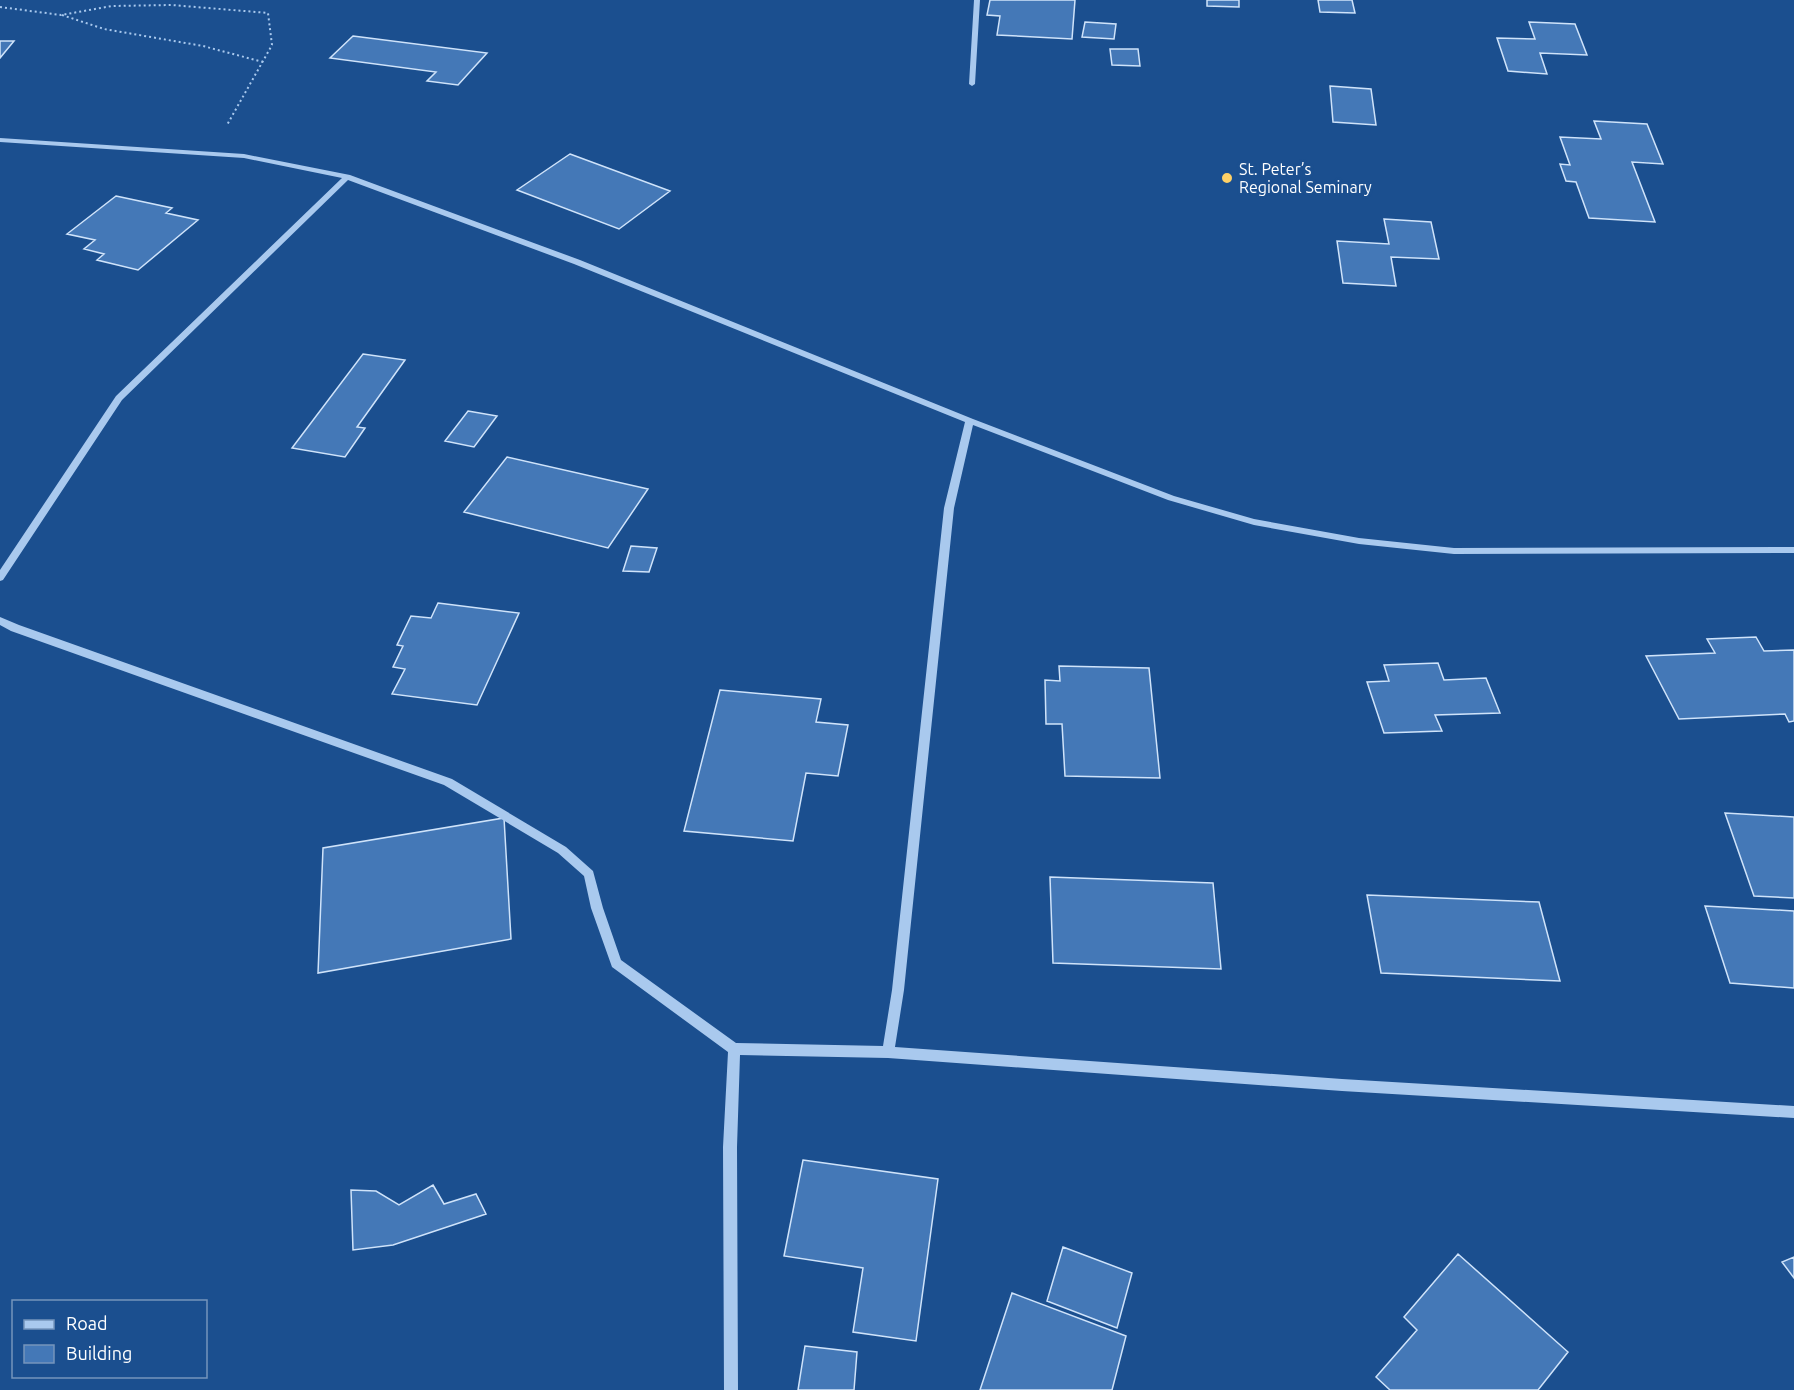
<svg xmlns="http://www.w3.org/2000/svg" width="1794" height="1390" viewBox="0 0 1794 1390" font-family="Ubuntu,sans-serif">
	<rect width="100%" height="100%" fill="#1b4f8f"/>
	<path fill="#4478b7" stroke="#cfe3fa" stroke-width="1.5" d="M990 0H1075L1072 39 997 35 1000 16 987 15Z
		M1207 0H1239V7L1207 6Z
		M1318 0H1352L1355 13 1320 12Z
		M1085 22 1116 24 1114 39 1082 37Z
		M1529 22 1575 24 1587 55 1540 53 1547 74 1508 71 1497 38 1535 39Z
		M353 36 487 53 458 85 427 81 436 72 330 58Z
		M0 41H14L0 58Z
		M1110 49H1138L1140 66 1112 65Z
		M1330 86 1371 89 1376 125 1333 122Z
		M1594 121 1647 124 1663 164 1632 162 1655 222 1589 218 1576 182 1566 181 1560 164 1570 165 1560 137 1601 139Z
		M570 154 670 191 619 229 517 190Z
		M116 196 172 208 166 213 198 220 138 270 97 260 104 254 84 249 95 240 67 234Z
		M1384 219 1431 222 1439 259 1391 257 1396 286 1343 283 1337 241 1389 244Z
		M363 354 405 360 357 427 365 428 345 457 292 448Z
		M468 411 497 416 474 447 445 441Z
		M507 457 648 489 608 548 464 512Z
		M631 546 657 548 649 572 623 571Z
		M438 603 519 613 477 705 392 694 405 669 393 667 403 646 397 645 411 616 431 618Z
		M1756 637 1764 651 1794 650V721L1789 722 1785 714 1679 719 1646 656 1715 653 1707 639Z
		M1438 663 1444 680 1486 678 1500 713 1435 715 1442 731 1384 733 1367 682 1389 681 1384 665Z
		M1059 666 1149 668 1160 778 1065 776 1062 724H1046L1045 680 1060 681Z
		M720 690 821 699 816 722 848 725 838 776 806 773 793 841 684 831Z
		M1725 813 1794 817V898L1754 896Z
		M504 818 511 939 318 973 323 848Z
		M1050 877 1213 883 1221 969 1053 963Z
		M1367 895 1539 902 1560 981 1381 973Z
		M1705 906 1794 911V988L1730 983Z
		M803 1160 938 1179 916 1341 853 1332 863 1268 784 1256Z
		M433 1185 444 1204 476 1194 486 1214 393 1245 353 1250 351 1190 376 1191 399 1205Z
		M1063 1247 1132 1273 1117 1328 1047 1301Z
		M1458 1254 1568 1352 1538 1390H1390L1376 1377 1417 1330 1404 1317Z
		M1794 1257V1278L1782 1262Z
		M1012 1293 1126 1336 1112 1390H980Z
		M805 1346 857 1352 854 1390H798Z"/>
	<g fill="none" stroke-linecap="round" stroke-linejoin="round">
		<path stroke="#a9c9ee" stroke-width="2" stroke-dasharray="2 3" stroke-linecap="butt" d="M0 7 61 15 112 6 172 5 268 13 272 45 227 125
			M62 15 104 29 203 46 263 62"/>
		<path fill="#a9c9ee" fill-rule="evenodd" d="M974 0H980L975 84 972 86 969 84Z
			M0 138 244 154 350 175 580 260 973 419 1174 496 1254 519 1359 538 1454 548 1794 547V553L1454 554 1359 544 1254 525 1168 500 973 425 954 508 904 990 895 1047 1342 1079 1794 1106V1118L1342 1091 888 1058 740 1055 737 1147 738 1390H724L723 1147 728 1052 612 967 591 908 584 876 558 853 444 785 11 631 0 625V617L19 625 452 779 566 847 593 871 603 908 621 960 736 1043 883 1046 892 990 944 508 965 422 574 264 348 180 122 400 3 580 0 581V570L116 396 342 178 244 158 0 142Z"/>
	</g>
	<circle fill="#ffd166" stroke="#1b4f8f" stroke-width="2" cx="1227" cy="178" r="6"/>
	<g text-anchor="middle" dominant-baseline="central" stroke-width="6" stroke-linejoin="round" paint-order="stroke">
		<g font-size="16" fill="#fff" stroke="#1b4f8f" text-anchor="start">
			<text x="1239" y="169">St. Peter’s<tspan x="1239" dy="18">Regional Seminary</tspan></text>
		</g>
	</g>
	<rect x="12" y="1300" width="195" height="78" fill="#1b4f8f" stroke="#7695bc" stroke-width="1.5"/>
	<rect x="24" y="1320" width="30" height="9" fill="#a9c9ee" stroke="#7695bc" stroke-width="1.5"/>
	<text x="66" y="1330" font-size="18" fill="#ffffff">Road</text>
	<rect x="24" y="1345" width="30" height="18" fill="#4478b7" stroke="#7695bc" stroke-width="1.5"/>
	<text x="66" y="1360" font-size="18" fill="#ffffff">Building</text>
</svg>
